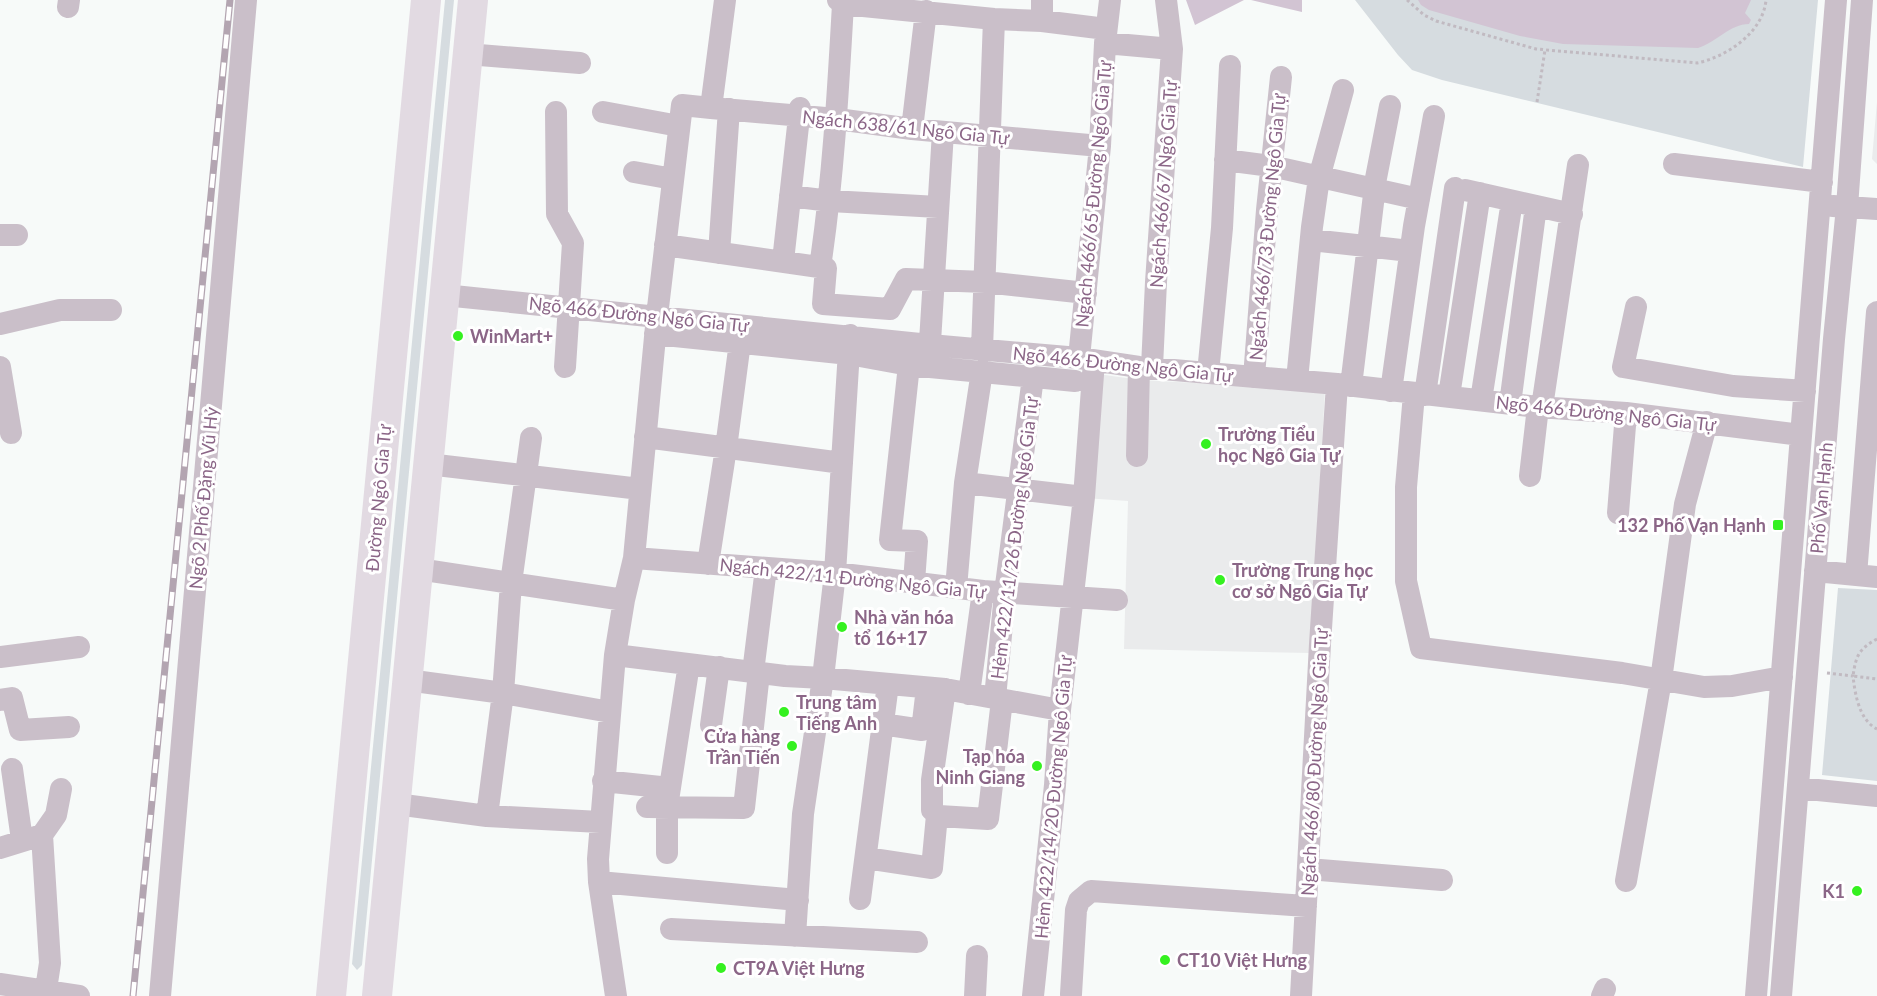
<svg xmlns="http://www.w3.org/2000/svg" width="1877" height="996" viewBox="0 0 1877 996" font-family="Lato,sans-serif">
	<rect width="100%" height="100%" fill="#f7faf9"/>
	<path fill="#eaebec" d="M1877 102V164L1872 159Z
		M1098 374 1140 380 1325 390 1310 653 1124 649 1128 501 1084 498Z"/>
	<path fill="#d6dce0" d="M445 0H454L362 965 357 970 352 964Z
		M1355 0H1818L1803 167 1442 80 1412 70 1398 55Z
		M1838 588 1877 590V781L1822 775Z"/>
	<path fill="#d2c4d3" d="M1186 0H1244L1195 25Z
		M1251 0H1302V12Z
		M1418 0H1751L1745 13 1751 20 1749 24C1730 24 1717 42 1698 48L1563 44 1520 36 1429 10 1421 5Z"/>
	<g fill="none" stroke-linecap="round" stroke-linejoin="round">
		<path stroke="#c1bac1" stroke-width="3" stroke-dasharray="3 3" stroke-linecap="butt" d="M1407 0 1424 15 1436 21 1536 49 1697 63C1726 57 1763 33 1766 0
			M1537 102 1545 50
			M1877 639C1859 649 1856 655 1853 676L1877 679
			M1827 673 1853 676C1855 694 1859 720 1877 729"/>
		<path stroke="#cabfc9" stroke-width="22" d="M725 0 711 108 682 105 657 316 634 558 624 600 615 655 785 676 823 678 945 689 1060 710
			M843 4 994 19 1042 21 1106 29
			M68 7 69 0
			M1042 21V0
			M1105 43 1172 49
			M467 54 580 63
			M711 108 837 119 912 129 1100 146
			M556 112 557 214 573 243 565 367
			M603 112 679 126
			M912 129 926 11
			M1225 160 1271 166 1419 199
			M1674 164 1822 182
			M634 172 673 179
			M1465 190 1572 214
			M790 196 830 201 938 207
			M1833 206 1877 209
			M0 235H17
			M1311 240 1410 251
			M665 245 826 268 823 304 890 309 906 279 985 282 1086 293
			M719 253 729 109
			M783 261 800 108
			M820 267C833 180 838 93 843 4L838 0
			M444 295 930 345 1079 358 1139 367 1337 384 1538 407 1626 413 1801 435
			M1636 307 1623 367 1733 386 1805 391
			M0 324 60 310H111
			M655 334 849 354 909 365 1075 381
			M982 349 994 19
			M929 358 943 132
			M1079 358 1100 146 1105 43 1110 0
			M909 365 890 540 917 541 914 582
			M0 367 11 433
			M1152 367 1156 282 1172 49 1166 0
			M1208 373 1222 228 1230 66
			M1254 377 1267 210 1281 77
			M1297 380 1312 227 1319 178 1343 90
			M1351 386 1376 178 1390 106
			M1391 391 1414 226 1434 116
			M1414 394 1406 487V581L1421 648 1622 673 1704 687 1732 686 1782 677
			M1425 395 1455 188
			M1449 396 1480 193
			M1481 400 1512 201
			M1510 404 1536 206
			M1542 407 1578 165
			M645 437 842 463
			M1137 456 1139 367
			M428 464 640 489
			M1530 476 1538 407
			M965 483 1084 497
			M1618 513 1626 413
			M634 558 835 573 983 591 1117 600
			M708 564 726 448 740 342
			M418 569 624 600
			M1815 571 1877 577
			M1856 575 1877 312
			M956 588 965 483 982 371
			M615 655 598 859 599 882 616 996
			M0 657 79 647
			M753 672 766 568
			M407 680 503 693 610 712
			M945 689 932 780V810L939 816 988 819 1002 700
			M969 694 983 591
			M995 698 1005 593 1033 377
			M0 700 12 698 20 730 69 727
			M882 724 922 730 927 688
			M711 725 719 667
			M12 769 22 840
			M603 781 670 788
			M1798 788 1877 796
			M396 804 487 816 600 822
			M647 807 744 808 759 673
			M487 816 503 693 511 583 531 438
			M42 835 50 963 45 996
			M0 848 42 835 56 815 61 789
			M667 853V807L689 664
			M866 858 932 868 937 815
			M1308 869 1442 880
			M1626 881 1661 680 1685 504 1707 422
			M599 882 798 900
			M860 899 888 684
			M671 929 917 942
			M795 936 803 814 823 678 835 573 850 335
			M0 984 79 996
			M1071 994 1076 910 1079 901 1091 891 1306 906
			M160 996 246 0
			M975 996 977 956
			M1033 996 1055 785 1060 710 1084 497 1094 361
			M1301 996 1320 644 1337 384
			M1602 996 1605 989
			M1756 996 1836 0
			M1781 996 1834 339 1847 207 1862 0"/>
		<path stroke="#e2dae2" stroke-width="30" d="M331 996 426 0
			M377 996 473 0"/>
		<g stroke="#b3a5b1" stroke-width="7">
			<path id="rail" d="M133 996 230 0"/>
		</g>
		<use href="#rail" stroke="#fff" stroke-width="4.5" stroke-dasharray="14" stroke-linecap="butt"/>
	</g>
	<g fill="#35f120" stroke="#fff" stroke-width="2">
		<circle cx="458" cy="336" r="6"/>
		<circle cx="1206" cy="444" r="6"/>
		<rect x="1772" y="519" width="12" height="12" rx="3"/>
		<circle cx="1220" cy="580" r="6"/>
		<circle cx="842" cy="627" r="6"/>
		<circle cx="784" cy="712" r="6"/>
		<circle cx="792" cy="746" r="6"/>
		<circle cx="1037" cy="766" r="6"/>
		<circle cx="1857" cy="891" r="6"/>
		<circle cx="1165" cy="960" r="6"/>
		<circle cx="721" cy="968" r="6"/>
	</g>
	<g text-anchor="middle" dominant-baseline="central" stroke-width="6" stroke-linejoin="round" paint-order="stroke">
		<g font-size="18" fill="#8b6687" stroke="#fff">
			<text transform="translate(906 127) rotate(6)">Ngách 638/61 Ngô Gia Tự</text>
			<text transform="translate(1163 184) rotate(-86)">Ngách 466/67 Ngô Gia Tự</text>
			<text transform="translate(1093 194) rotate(-85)">Ngách 466/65 Đường Ngô Gia Tự</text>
			<text transform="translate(1267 227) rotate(-85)">Ngách 466/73 Đường Ngô Gia Tự</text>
			<text transform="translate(639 314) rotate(6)">Ngõ 466 Đường Ngô Gia Tự</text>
			<text transform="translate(1123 364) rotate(6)">Ngõ 466 Đường Ngô Gia Tự</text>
			<text transform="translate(1606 413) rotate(6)">Ngõ 466 Đường Ngô Gia Tự</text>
			<text transform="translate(203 498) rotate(-85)">Ngõ 2 Phố Đặng Vũ Hỷ</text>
			<text transform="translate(378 498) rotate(-85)">Đường Ngô Gia Tự</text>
			<text transform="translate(1821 498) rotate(-85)">Phố Vạn Hạnh</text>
			<text transform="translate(1014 538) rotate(-83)">Hẻm 422/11/26 Đường Ngô Gia Tự</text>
			<text transform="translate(853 578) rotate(6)">Ngách 422/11 Đường Ngô Gia Tự</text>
			<text transform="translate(1314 762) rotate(-87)">Ngách 466/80 Đường Ngô Gia Tự</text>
			<text transform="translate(1053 797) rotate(-85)">Hẻm 422/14/20 Đường Ngô Gia Tự</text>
		</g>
		<g font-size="18" font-weight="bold" fill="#8b6687" stroke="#fff" text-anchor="start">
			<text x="470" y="336">WinMart+</text>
			<text x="1218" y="434">Trường Tiểu<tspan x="1218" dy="21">học Ngô Gia Tự</tspan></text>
			<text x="1766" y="525" text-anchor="end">132 Phố Vạn Hạnh</text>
			<text x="1232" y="570">Trường Trung học<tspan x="1232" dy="21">cơ sở Ngô Gia Tự</tspan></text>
			<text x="854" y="617">Nhà văn hóa<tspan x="854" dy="21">tổ 16+17</tspan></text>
			<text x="796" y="702">Trung tâm<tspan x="796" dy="21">Tiếng Anh</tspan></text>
			<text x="780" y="736" text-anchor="end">Cửa hàng<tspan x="780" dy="21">Trần Tiến</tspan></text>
			<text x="1025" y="756" text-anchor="end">Tạp hóa<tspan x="1025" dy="21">Ninh Giang</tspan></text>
			<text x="1845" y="891" text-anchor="end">K1</text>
			<text x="1177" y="960">CT10 Việt Hưng</text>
			<text x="733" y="968">CT9A Việt Hưng</text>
		</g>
	</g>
</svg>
